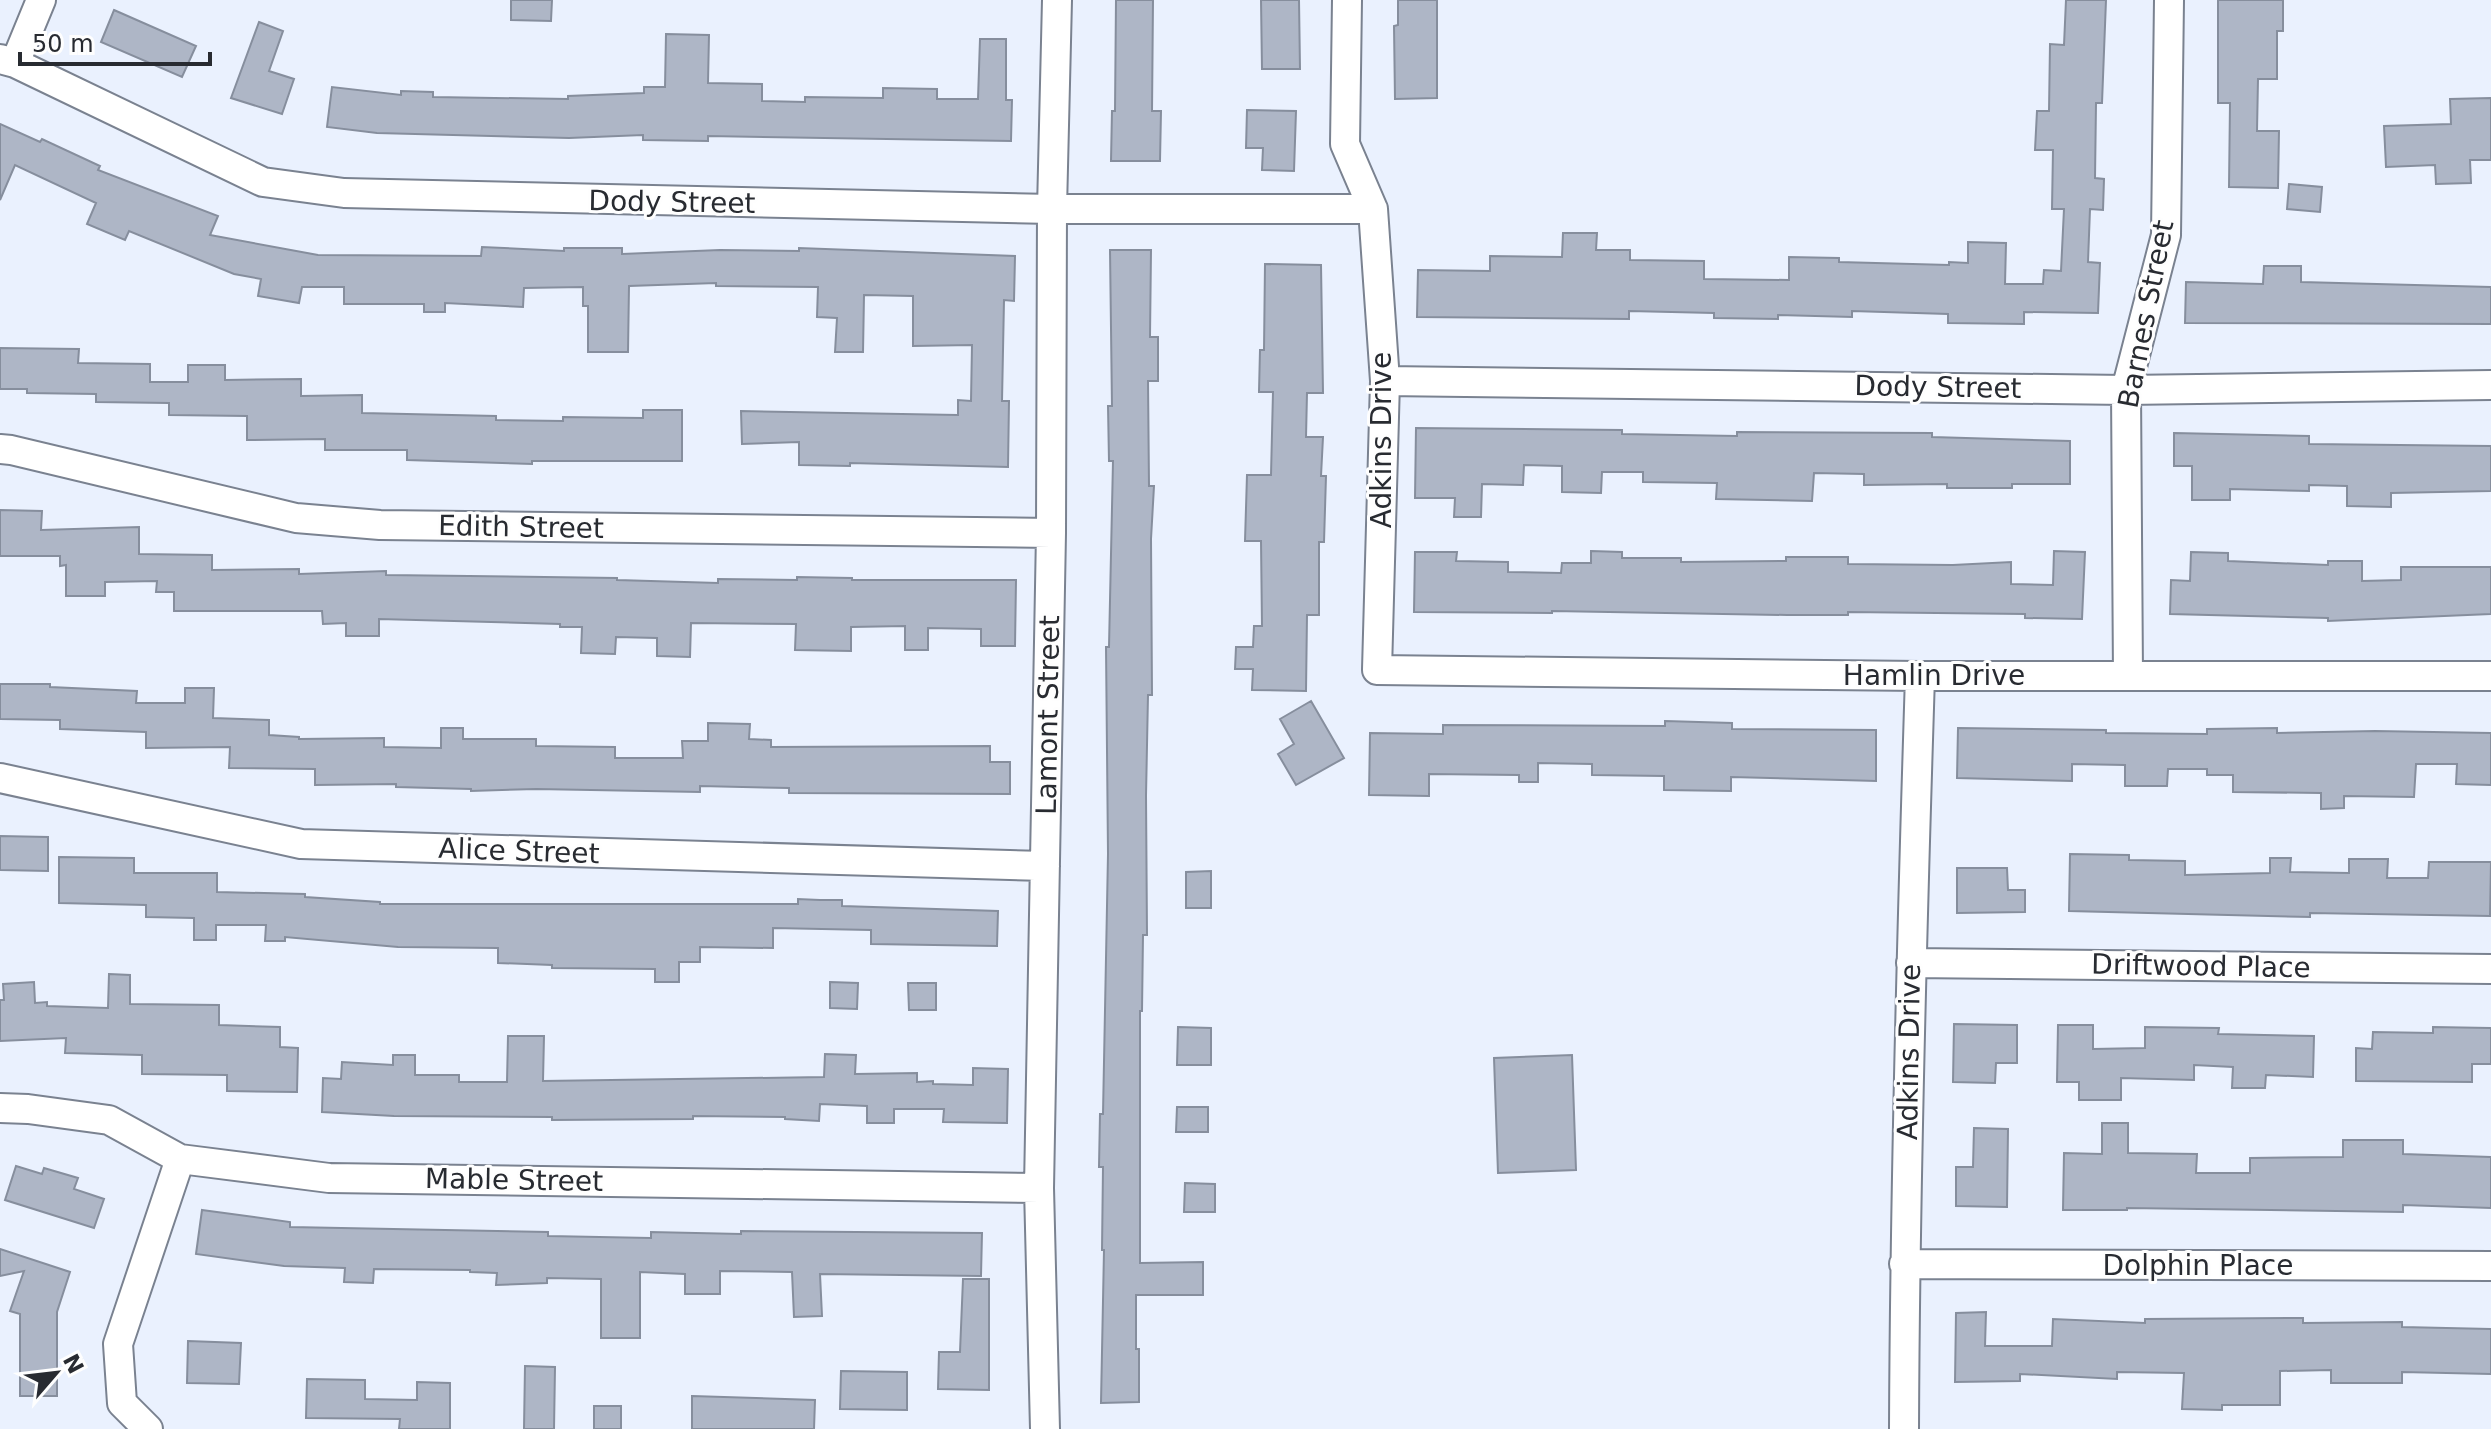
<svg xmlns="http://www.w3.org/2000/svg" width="2491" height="1429" viewBox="0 0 2491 1429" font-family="'DejaVu Sans',sans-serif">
	<rect width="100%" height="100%" fill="#eaf1fe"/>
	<path fill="#aeb6c6" stroke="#868e9d" stroke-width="2" d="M511 0H552L551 21 511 20Z
		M1116 0H1153L1152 111H1161L1160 161H1111L1112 111H1115Z
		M1261 0H1299L1300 69H1262Z
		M1398 0H1437V98L1395 99 1394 26 1398 25Z
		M2066 0H2106L2102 103H2096L2095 178 2104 179 2103 210 2090 209 2088 262 2100 263 2098 313 2024 312V324L1948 323V314L1852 311V317L1778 315V319L1714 318V313L1629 311V319L1417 317 1418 270 1490 271V256L1562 257 1563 233H1597L1596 250H1630V260L1704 261V279L1789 280V257L1839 258V262L1949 265V262L1968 263V242L2006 243 2005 284H2043L2044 270 2061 271 2064 209H2052L2053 150H2035L2037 111H2049L2050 44 2064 45Z
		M2218 0H2283V31H2277V79H2258L2257 131H2279L2278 188 2229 187 2230 103H2218Z
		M114 10 196 46 182 77 101 42Z
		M259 22 283 31 269 71 294 79 282 114 231 98Z
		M666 34 709 35 708 83 762 84V101L805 102V97L883 98V88L937 89V99H978L980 39H1006V100H1012L1011 141 708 136V141L643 140V135L569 138 377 133 327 127 332 87 401 95V91L433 92V97L568 99V96L644 93V87H665Z
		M2491 98V160H2470L2471 183 2436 184 2435 165 2386 167 2384 126 2451 124 2450 99Z
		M1247 110 1296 111 1294 171 1262 170 1263 148H1246Z
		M0 124 40 142 42 139 100 166 98 170 218 216 210 235 318 255 481 256 482 247 564 251V248H622V254L720 250 799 251V248L1015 256 1014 301 1004 300 1002 401H1009L1008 467 850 463V466L799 465V442L742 444 741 411 958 415V400L971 401 972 345 913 346V296L864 295 863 352H835L837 318 817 317 818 287 716 286V283L629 286 628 352H588V306H583V287L524 288 523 307 445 303V312H424V304H344V287H302L299 303 258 296 261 279 234 274 129 231 125 240 87 224 96 203 15 165 0 200Z
		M2289 184 2322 187 2320 212 2287 209Z
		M1110 250H1151L1150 337H1158V381H1148L1149 486H1154L1151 539 1152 695H1148L1146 796 1147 935H1143L1142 1011H1140V1263L1203 1262V1295H1136V1349H1139V1402L1101 1403 1104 1250H1102L1103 1167H1099L1100 1114H1103L1108 854 1106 647H1109L1113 461H1109L1108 406H1112Z
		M1265 264 1321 265 1323 393H1307L1306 437H1323L1321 476H1326L1324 542H1319V615H1307L1306 691 1252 690 1253 669H1235L1236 647H1253L1254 626H1262L1261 541H1245L1247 475H1271L1273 392H1259L1260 350H1264Z
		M2264 266H2301V282L2491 287V324L2185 323 2186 282 2263 284Z
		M0 348 79 349 78 363 150 364V382H188V365H225V380L301 379V396L362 395V413L496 416V420L563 421V417L643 418V410H682V461H532V464L407 460V450H325V439L247 440V416L169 415V403L96 402V394L27 393V389H0Z
		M1416 428 1622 430V434L1737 436V432L1932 433V437L2070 441V484H2012V488H1947V484L1864 485V474L1814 473 1812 501 1716 499 1717 483 1643 482V472H1602L1601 493 1562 492V466L1524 465 1523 485 1482 484 1481 517H1454L1455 498H1415Z
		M2174 433 2309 436V444L2491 446V491L2391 493V507L2347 506V486L2309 485V491L2230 489V500H2192V466H2174Z
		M0 510 42 511 41 530 139 527V554L212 555V570L299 569V574L386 571V575L617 578V580L718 583V579L797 580V577L852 578V580H1016L1015 646H981V629L928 628V650H905V626L851 627V651L795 650 796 624 691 623 690 657 657 656V638L616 637 615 654 581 653 582 627H560V624L379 619V636H346V623L323 624 322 611H174V592H156L157 581 105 582V596H66V565L60 566V556H0Z
		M1591 551 1622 552V558H1681V562L1786 561V557H1848V564L1953 565 2011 562V584L2053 585 2054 551 2085 552 2082 619 2025 618V614L1848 612V615H1787L1552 611V613L1414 612 1415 552H1457L1456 561 1508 562V572L1561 573 1562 563H1591Z
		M2191 552 2228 553V561L2328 565V561H2362V581L2401 580V567H2491V614L2328 621V618L2170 614 2171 580 2190 581Z
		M0 684H50V687L137 691 136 703H185V688H214L213 718 269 720V735L299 737V739L384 738V747L441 748V728H463V739H536V746L615 747V758H683L682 741H708V723L750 724 749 739 771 740V747L990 746V762H1010V794L789 793V788L700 786V792L536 789 471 791V789L396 787V784L315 785V769L229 768 230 747 146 748V732L60 729V720L0 719Z
		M1311 701 1344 758 1296 785 1278 754 1294 744 1280 719Z
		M1665 721 1732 723V729L1876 730V781L1731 777V791L1664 790V776L1592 775V764L1538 763V782H1519V775L1429 774V796L1369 795 1370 733 1443 734V725L1665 726Z
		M1958 728 2106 730V733L2207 734V729L2277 728V733L2375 731 2491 733V785L2456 784 2457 764H2416L2414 797 2344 796V808L2321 809V793L2233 792V775H2207V769H2168L2167 786H2125V765L2072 764V781L1957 778Z
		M0 836 48 837V871L0 870Z
		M2070 854 2129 855V860L2185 861V875L2270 873V858H2291L2290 872 2349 873V859H2388L2387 878H2428L2429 862H2491L2490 916 2310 913V917L2069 911Z
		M59 857 134 858V873H217V892L305 894V897L380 902V904H798V899L820 900H842V906L998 911 997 946 871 944V930L773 928V948L700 947V962H679V982H655V969L552 968V965L498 963V948L398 947 285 937V941H265L266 925H216V940H194V918L146 917V905L59 903Z
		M1957 868H2007L2008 890H2025V912L1957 913Z
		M1211 871V908H1186V872Z
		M109 974 130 975V1004L219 1005V1025L280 1027V1047L298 1048 297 1092 227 1091V1075L142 1074V1055L65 1053 66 1038 0 1041V1000H4L3 984 34 982 35 1003 47 1002V1006L108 1008Z
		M830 982 858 983 857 1009 830 1008Z
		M908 983H936V1010H909Z
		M1954 1024 2017 1025V1063H1996L1995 1083 1953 1082Z
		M2058 1025H2093V1049L2145 1048V1027L2219 1028 2218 1034 2314 1036 2313 1077 2266 1075 2265 1088H2232L2233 1067 2194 1065V1080L2121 1078V1100H2079V1082H2057Z
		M1178 1027 1211 1028V1065H1177Z
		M2433 1027 2491 1028V1064H2472V1082L2356 1081V1048L2372 1049 2373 1032 2433 1033Z
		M508 1036H544L543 1081 824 1077 825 1054 856 1055 855 1074 917 1073V1082L933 1081V1084L973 1085V1068L1008 1069 1007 1123 943 1122 944 1109H894V1123H867V1106L820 1104 819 1121 785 1119V1117L693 1116V1119L552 1120V1117L394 1116 322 1112 323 1078 341 1079 342 1062 393 1065V1055H415V1075H459V1082H507Z
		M1572 1055 1576 1170 1498 1173 1494 1058Z
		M1177 1107H1208V1132H1176Z
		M2102 1123H2128V1153L2197 1154 2196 1173H2250V1158L2343 1157V1140H2403V1154L2491 1157V1208L2403 1205V1212L2127 1208V1210H2063L2064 1153 2102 1154Z
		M1974 1128 2008 1129 2007 1207 1956 1206V1167H1973Z
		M16 1166 42 1174 44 1168 78 1178 74 1189 104 1199 94 1228 5 1200Z
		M1185 1183 1215 1184V1212H1184Z
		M202 1210 290 1222V1227L548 1232V1236L651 1238V1232L741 1234V1231L982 1233 981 1276 820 1274 822 1316 794 1317 792 1272 720 1271V1294H685V1274L640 1272V1338H601V1279L547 1278V1283L496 1285 497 1273 470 1272V1270L374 1269 373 1283 344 1282 345 1268 284 1266 196 1254Z
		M0 1249 70 1272 57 1312V1396H20V1314L10 1311 24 1271 0 1276Z
		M963 1279H989V1390L938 1389 939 1352H960Z
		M1986 1312 1985 1346H2052L2053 1319 2145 1323V1319L2303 1318V1323L2402 1322V1327L2491 1329V1374L2402 1372V1383H2331V1370L2280 1371V1405H2222V1410L2182 1409 2184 1373 2117 1372V1379L2020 1374V1381L1955 1382 1956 1313Z
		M188 1341 241 1343 239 1384 187 1383Z
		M525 1366 555 1367 554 1429H524Z
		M841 1371 907 1372V1410L840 1409Z
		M307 1379 365 1380V1399L417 1400V1382L450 1383V1429H399L400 1419 306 1418Z
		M692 1396 815 1400 814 1429H692Z
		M594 1406H621V1429H594Z"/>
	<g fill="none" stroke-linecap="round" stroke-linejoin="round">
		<g stroke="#7a8290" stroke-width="32">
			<path id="minor" d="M1347 0 1345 144 1373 209 1385 381 1377 670 1920 676H2491
				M0 59 15 63 263 182 344 193 1052 209H1373
				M15 63 41 0
				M1385 381 2126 390 2491 385
				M0 449 11 450 296 518 380 525 1051 533
				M2128 676 2126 390 2166 235 2169 0
				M0 778 301 844 1045 866
				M1911 963 2491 969
				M0 1108 28 1109 109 1120 180 1159 329 1178 1039 1188
				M1904 1264 2491 1266
				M148 1429 122 1403 118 1344 180 1159
				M1045 1429 1039 1188 1051 533 1052 209 1057 0
				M1904 1429C1905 1178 1912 927 1920 676"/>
		</g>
		<use href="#minor" stroke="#fff" stroke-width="28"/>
	</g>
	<g text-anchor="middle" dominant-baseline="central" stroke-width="6" stroke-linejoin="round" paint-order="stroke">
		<g font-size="28" fill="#282b31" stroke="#fefefe">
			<text transform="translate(672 202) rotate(1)">Dody Street</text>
			<text transform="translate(2146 314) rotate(-79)">Barnes Street</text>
			<text transform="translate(1938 387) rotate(1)">Dody Street</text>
			<text transform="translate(1381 440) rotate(-90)">Adkins Drive</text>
			<text transform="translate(521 527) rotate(1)">Edith Street</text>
			<text x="1934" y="675">Hamlin Drive</text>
			<text transform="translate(1048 715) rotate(-89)">Lamont Street</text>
			<text transform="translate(519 851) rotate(2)">Alice Street</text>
			<text transform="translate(2201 966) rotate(1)">Driftwood Place</text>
			<text transform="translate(1909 1052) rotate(-89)">Adkins Drive</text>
			<text transform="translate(514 1180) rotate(1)">Mable Street</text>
			<text x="2198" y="1265">Dolphin Place</text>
		</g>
	</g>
	<g transform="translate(56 1373) rotate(62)" stroke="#fefefe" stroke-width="6" paint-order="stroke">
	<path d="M0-6L14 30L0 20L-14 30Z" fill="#282b31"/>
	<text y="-12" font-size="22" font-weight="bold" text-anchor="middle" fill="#282b31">N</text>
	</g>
	<path d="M20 52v12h190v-12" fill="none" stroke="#282b31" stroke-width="4"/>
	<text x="32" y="52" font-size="24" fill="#282b31" stroke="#fefefe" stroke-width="6" paint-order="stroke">50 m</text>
</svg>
